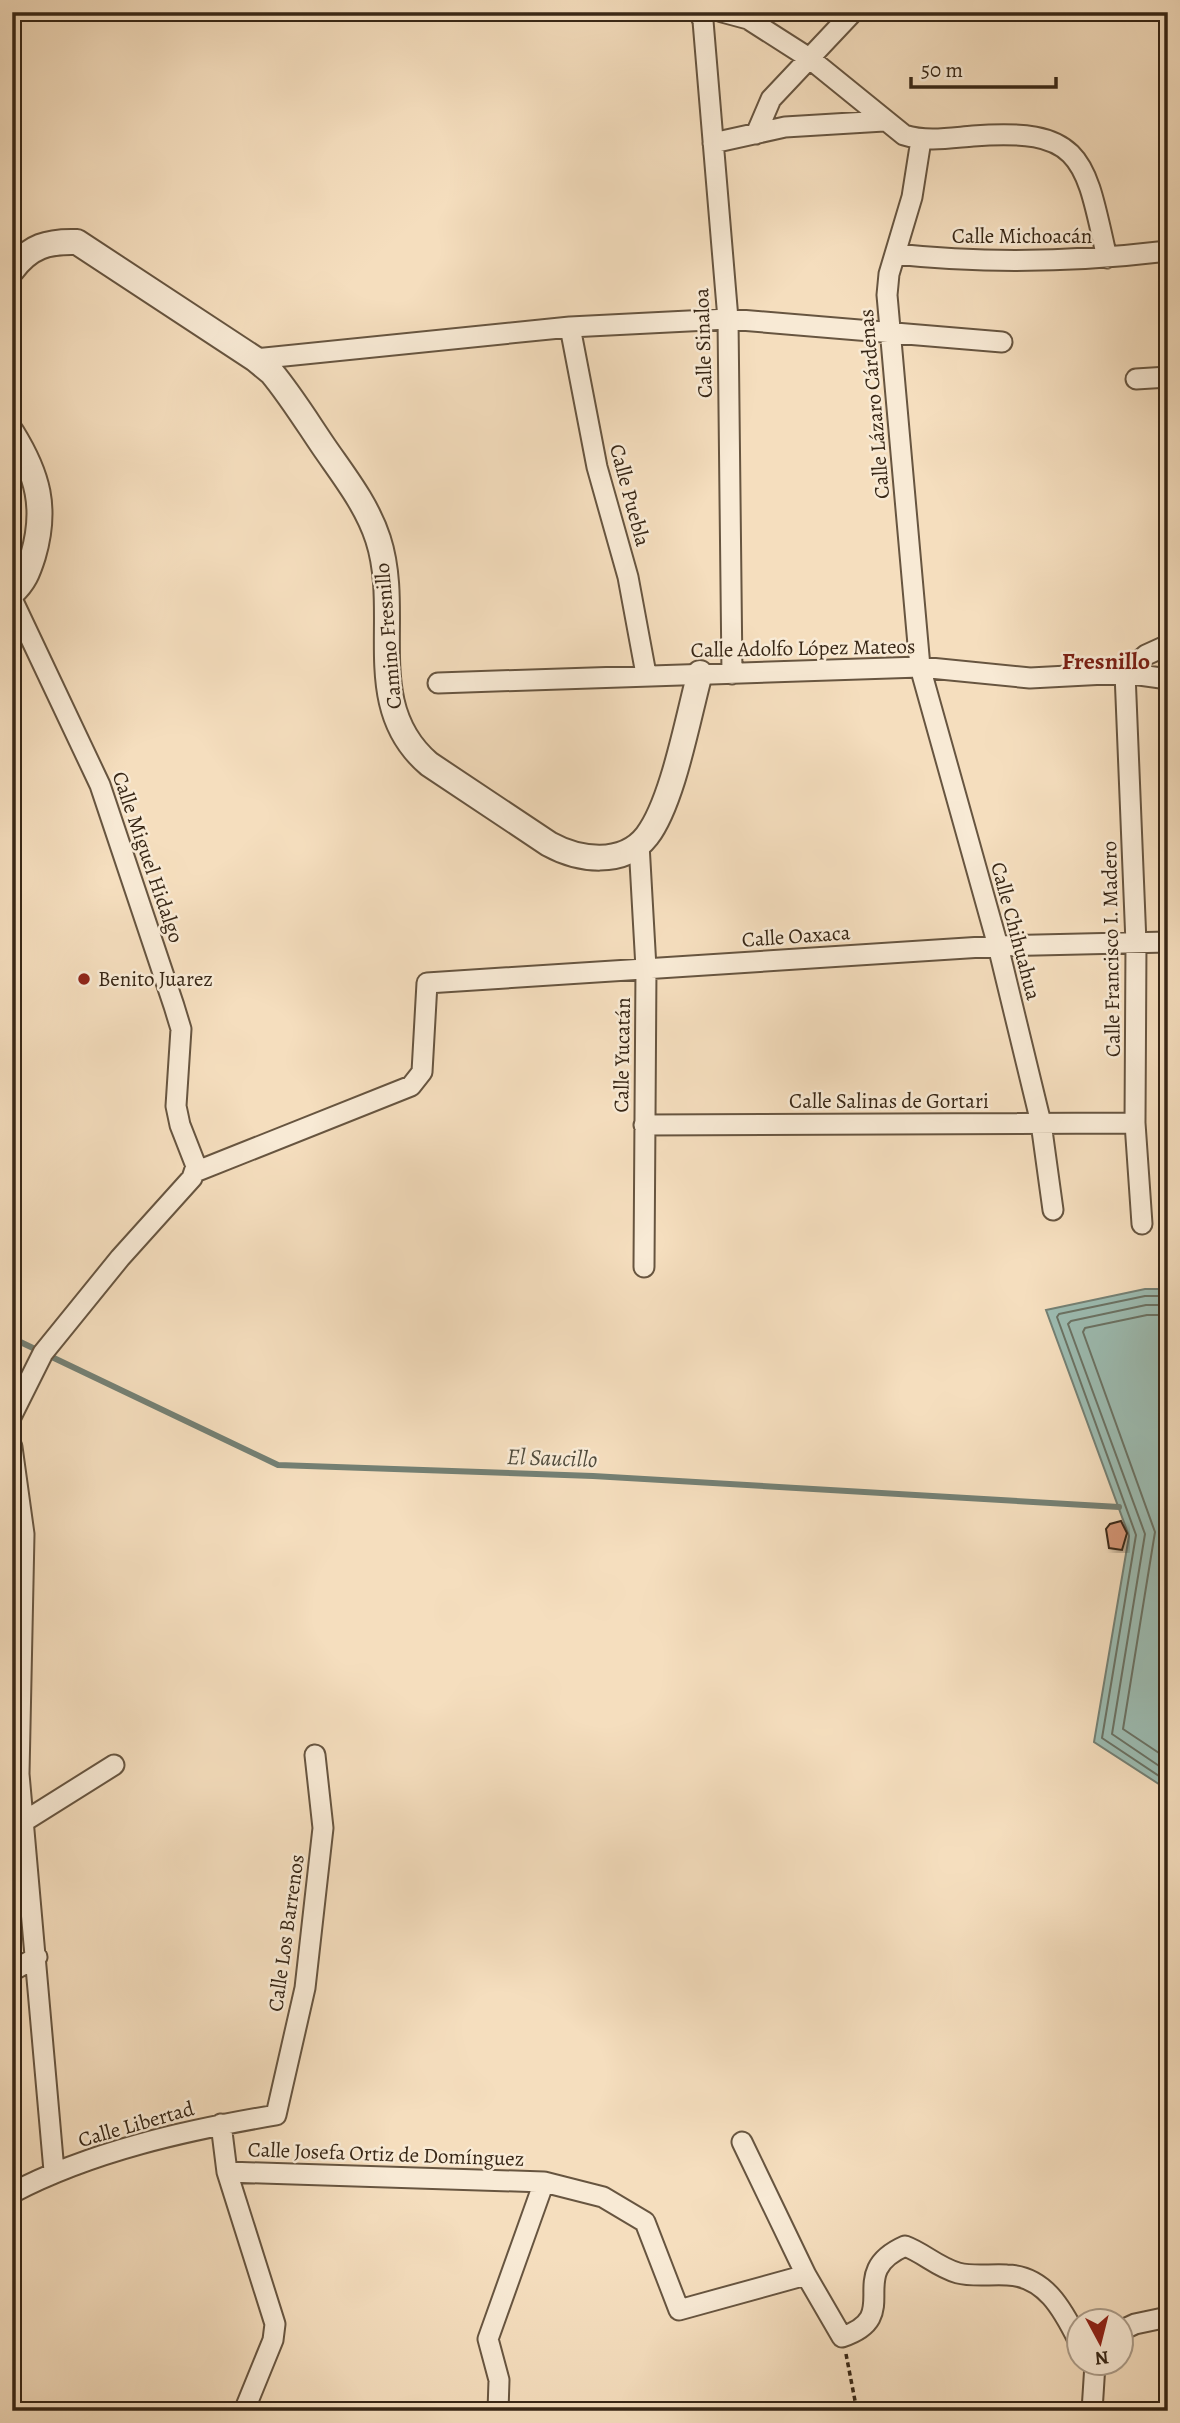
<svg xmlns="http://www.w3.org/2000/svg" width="1180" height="2423" viewBox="0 0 1180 2423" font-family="Alegreya,serif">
	<defs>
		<filter id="shadow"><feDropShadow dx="5" dy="5" stdDeviation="3.5" flood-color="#0004"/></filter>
	</defs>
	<rect width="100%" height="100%" fill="#f5debe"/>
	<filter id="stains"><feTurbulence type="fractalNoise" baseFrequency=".00286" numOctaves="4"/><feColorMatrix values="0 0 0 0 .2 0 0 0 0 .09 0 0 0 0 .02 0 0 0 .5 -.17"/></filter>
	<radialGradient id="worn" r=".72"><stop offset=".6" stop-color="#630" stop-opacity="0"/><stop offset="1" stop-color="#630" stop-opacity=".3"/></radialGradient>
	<path fill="#9cbcb2" stroke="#748074" stroke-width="2" d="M1145 1289H1168V1790L1094 1742 1129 1536 1046 1310Z"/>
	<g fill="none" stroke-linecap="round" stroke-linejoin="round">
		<path stroke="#6a7264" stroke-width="2" d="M1168 1296H1145L1059 1314 1057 1317 1136 1535 1102 1738 1168 1782
			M1168 1305H1146L1071 1321 1068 1324 1145 1534 1112 1734 1168 1772
			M1168 1315H1147L1085 1328 1083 1332 1155 1532 1123 1729 1168 1759"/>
		<path stroke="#748074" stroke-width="6" d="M12 1338 278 1465 593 1476 1119 1507"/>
	</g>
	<path fill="#d69676" stroke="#382716" stroke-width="2" filter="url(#shadow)" d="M1121 1521 1127 1533 1122 1550 1109 1548 1106 1529 1110 1524Z"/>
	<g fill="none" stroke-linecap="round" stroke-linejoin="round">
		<g stroke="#675540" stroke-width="23">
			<path id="minor" d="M699 12 703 21 728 319 732 674
				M722 12 748 19 809 58 904 135C927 142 949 138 973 136 1085 127 1085 161 1107 258
				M756 134 771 99 853 12
				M921 140 912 197 889 274 887 295 920 667 998 946 1041 1123 1053 1210
				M713 143 785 127 884 121
				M895 254C987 264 1076 262 1168 251
				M570 327 597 467 628 577 646 674
				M255 359 570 327 728 319 1002 342
				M1136 379 1168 377
				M12 599 100 785 174 1006 181 1029 176 1106 180 1125 196 1166 192 1178 120 1258 43 1353 12 1415
				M438 683 920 667 1030 678 1125 673 1168 679
				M639 844 646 968 644 1267
				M644 1125 1135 1123
				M195 1172 411 1086 422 1072 427 983 998 946 1168 942
				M1142 1224 1135 1123 1136 943 1125 673 1146 655 1168 645
				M12 1447 24 1534 19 1774 54 2171
				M12 1829 114 1765
				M12 1971 37 1957
				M221 2124 227 2172 275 2324 273 2340 244 2411
				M742 2142 806 2275 842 2337C906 2316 842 2274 905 2246 924 2253 937 2267 958 2273 973 2277 990 2274 1007 2275 1045 2276 1063 2310 1078 2340
				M227 2172 544 2182 603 2197 645 2222 679 2310 806 2275
				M12 2193C92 2151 187 2130 276 2115L305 1988 323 1828 315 1755
				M1120 2331 1135 2324 1168 2317
				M498 2411 499 2380 488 2339 544 2182
				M1092 2411 1095 2364"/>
		</g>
		<g stroke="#675540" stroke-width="28">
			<path id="tertiary" d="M12 270C30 246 48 241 77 242L255 359 272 373C291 396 307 422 324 447 344 476 367 505 378 539 403 616 360 705 429 764L549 844C578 860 623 867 647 836 673 802 688 717 700 673
				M12 433C38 475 47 508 33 556 28 572 24 582 12 593"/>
		</g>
		<path stroke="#382716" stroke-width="3.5" stroke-dasharray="5 3.5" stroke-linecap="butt" d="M846 2354 857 2411"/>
		<use href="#minor" stroke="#f8ead5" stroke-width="19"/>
		<use href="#tertiary" stroke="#f8ead5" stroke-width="24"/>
	</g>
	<circle fill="#8f2418" stroke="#f8ead5" stroke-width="2.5" cx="84" cy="979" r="7"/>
	<g text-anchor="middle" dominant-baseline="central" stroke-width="5" stroke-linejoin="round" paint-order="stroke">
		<g font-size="21" fill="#382716" stroke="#f8ead5">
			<text x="1022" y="236">Calle Michoacán</text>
			<text transform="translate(703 343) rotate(-92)">Calle Sinaloa</text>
			<text transform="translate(874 404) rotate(-95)">Calle Lázaro Cárdenas</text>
			<text transform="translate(630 495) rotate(75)">Calle Puebla</text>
			<text transform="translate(388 636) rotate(-95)">Camino Fresnillo</text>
			<text transform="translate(803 648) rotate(-1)">Calle Adolfo López Mateos</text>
			<text transform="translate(148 857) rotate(71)">Calle Miguel Hidalgo</text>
			<text transform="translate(1016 931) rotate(75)">Calle Chihuahua</text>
			<text transform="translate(796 936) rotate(-4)">Calle Oaxaca</text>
			<text transform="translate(1111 949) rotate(-91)">Calle Francisco I. Madero</text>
			<text transform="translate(622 1055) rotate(-89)">Calle Yucatán</text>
			<text x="889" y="1101">Calle Salinas de Gortari</text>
			<text transform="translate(286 1933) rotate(-82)">Calle Los Barrenos</text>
			<text transform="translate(136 2124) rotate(-16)">Calle Libertad</text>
			<text transform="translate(386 2154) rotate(2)">Calle Josefa Ortiz de Domínguez</text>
		</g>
		<g font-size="21" fill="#382716" stroke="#f8ead5" text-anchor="start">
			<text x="98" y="979">Benito Juarez</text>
		</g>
		<g font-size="23" font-style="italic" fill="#514c3d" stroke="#f8ead5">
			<text transform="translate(552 1458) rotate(2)">El Saucillo</text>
		</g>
		<g font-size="24" font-weight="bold" fill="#7a1f14" stroke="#f8ead5">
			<text x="1106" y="661">Fresnillo</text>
		</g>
	</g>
	<rect width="1180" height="2423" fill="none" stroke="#f5debe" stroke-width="42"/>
	<rect x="14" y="14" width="1152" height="2395" fill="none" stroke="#382716" stroke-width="3.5"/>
	<rect x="21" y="21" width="1138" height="2381" fill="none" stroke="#382716" stroke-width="2"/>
	<g transform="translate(1100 2342) rotate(173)"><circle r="33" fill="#f8ead5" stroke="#ab9c89" stroke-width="2"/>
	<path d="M0-5L12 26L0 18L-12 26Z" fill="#8f2418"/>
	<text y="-10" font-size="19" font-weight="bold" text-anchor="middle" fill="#382716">N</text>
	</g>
	<path d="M911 77v10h145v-10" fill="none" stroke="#382716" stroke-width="3.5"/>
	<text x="921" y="77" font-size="21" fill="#382716" stroke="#f8ead5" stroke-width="5" paint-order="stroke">50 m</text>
	<rect width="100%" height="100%" filter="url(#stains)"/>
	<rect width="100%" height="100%" fill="url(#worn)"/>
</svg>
